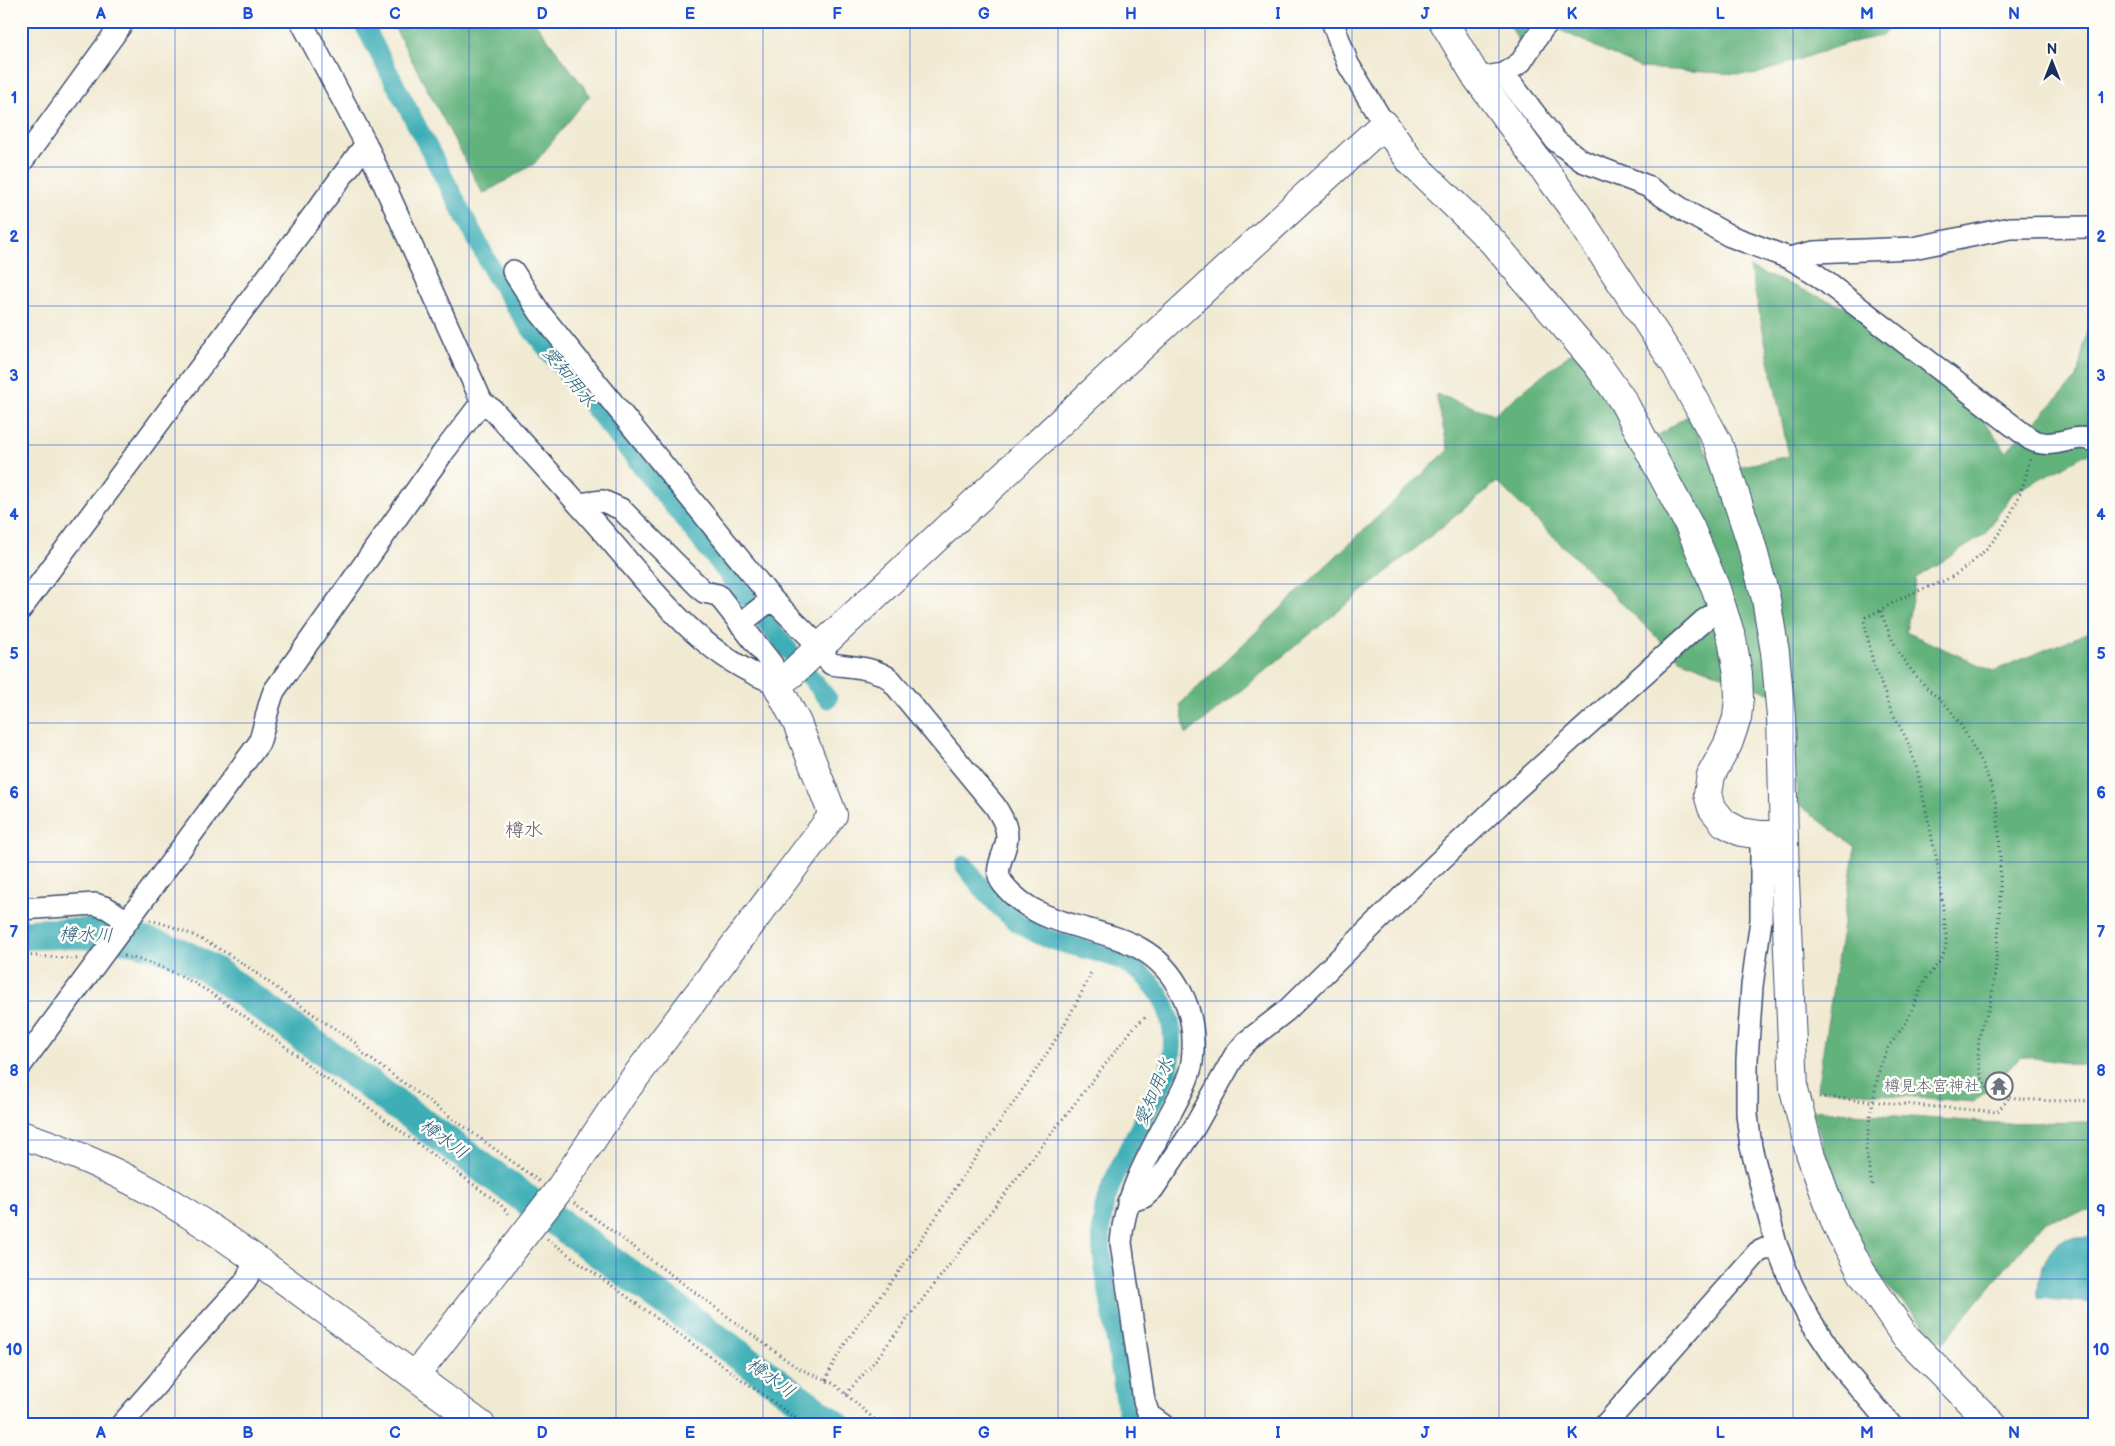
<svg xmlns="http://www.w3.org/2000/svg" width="2115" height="1446" viewBox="0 0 2115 1446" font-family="'Balsamiq Sans','Klee One',sans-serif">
	<rect width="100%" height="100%" fill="#fdfcf7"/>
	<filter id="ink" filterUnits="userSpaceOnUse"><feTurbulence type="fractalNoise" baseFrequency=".02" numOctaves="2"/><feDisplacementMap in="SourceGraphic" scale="10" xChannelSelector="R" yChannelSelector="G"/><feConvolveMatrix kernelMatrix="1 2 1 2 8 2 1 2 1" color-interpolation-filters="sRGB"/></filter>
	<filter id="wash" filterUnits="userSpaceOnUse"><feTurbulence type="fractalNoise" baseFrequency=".0096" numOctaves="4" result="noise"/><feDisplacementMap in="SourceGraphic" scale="20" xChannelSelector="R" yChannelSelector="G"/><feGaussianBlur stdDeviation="1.12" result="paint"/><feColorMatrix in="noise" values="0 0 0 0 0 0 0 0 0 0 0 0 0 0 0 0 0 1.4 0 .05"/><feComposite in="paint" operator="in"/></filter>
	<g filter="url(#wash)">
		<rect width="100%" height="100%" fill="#f1ead3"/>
		<path fill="#62b27c" stroke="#3e706d" d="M391 21H534L590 95 534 164 483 194Z
			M1508 21H1536L1519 42Z
			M1569 21H1895L1882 36 1848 43 1753 75 1641 68 1560 30Z
			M1750 268 1853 311 1971 403 2006 451 2077 378 2094 297V450L2013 493 1984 535 1916 578 1906 632 1993 671 2094 630V1067L2021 1056 1974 1102 1817 1089 1855 847 1798 804 1788 700 1679 659 1497 482 1186 735 1180 704 1448 450 1436 394 1494 414 1575 350 1641 447 1690 414 1715 472 1789 456Z
			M1812 1110 1995 1123 2094 1122V1210L2045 1221 1943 1343 1885 1284 1843 1210Z"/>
		<path fill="#3daeb6" stroke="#2c6e8a" d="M2088 1236H2094V1303L2038 1298C2037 1279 2044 1253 2061 1241 2067 1237 2080 1237 2088 1236Z"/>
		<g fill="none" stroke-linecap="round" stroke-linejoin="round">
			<path stroke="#3daeb6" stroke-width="19" d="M362 21 495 275 526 323 828 699
				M964 865C986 894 1007 921 1041 936 1083 954 1124 948 1155 988 1171 1008 1176 1039 1170 1064 1167 1078 1158 1092 1151 1105 1135 1136 1117 1167 1106 1200 1095 1237 1106 1280 1112 1316 1117 1353 1123 1389 1129 1425"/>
			<path stroke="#3daeb6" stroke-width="31" d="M21 935C73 932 124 932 174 951 188 956 201 965 215 972L835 1425"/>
		</g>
	</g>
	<g filter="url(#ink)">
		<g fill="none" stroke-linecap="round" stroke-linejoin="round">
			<g stroke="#3b4b70" stroke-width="24">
				<path id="street" d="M301 21 366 144 482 402 493 410C530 451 567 491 603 532 654 590 701 657 776 683
					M1332 21 1348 64 1384 124
					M1504 74 1521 62 1543 28 1550 21
					M1477 78 1504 74 1556 141 1582 161 1647 186 1690 214 1730 236 1789 258 1813 272 2030 439C2053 452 2075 431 2094 441
					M21 163 124 21
					M1789 258 1814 252 1913 248 2010 228 2094 227
					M513 271 540 313 772 599 812 639 831 664C851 667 874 667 890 679L995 806C1001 816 1007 825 1007 837 1007 853 991 869 1003 884 1052 946 1142 913 1181 992 1192 1013 1195 1038 1192 1062 1189 1080 1179 1097 1170 1114 1149 1155 1124 1196 1121 1243L1144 1401 1149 1415 1163 1425
					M578 504 603 501 621 509 704 592 718 595 772 664 776 683
					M21 609 366 144
					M740 624 772 599
					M1761 835V920L1752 986 1747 1060V1114L1751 1147 1776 1244 1792 1285 1810 1320 1840 1365 1891 1425
					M21 909 95 904 107 908 127 921
					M21 1065 259 743C265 726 267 708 274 691L442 454 482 402
					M1128 1202 1144 1197 1153 1189 1194 1128 1235 1055 1246 1042 1286 1011 1413 886 1514 791 1703 621 1722 608
					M121 1425 157 1384 185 1348 245 1282 256 1259
					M1605 1425 1758 1252 1776 1244"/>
			</g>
			<g stroke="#3b4b70" stroke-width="30">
				<path id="secondary" d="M1443 21 1477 78 1571 206 1677 367 1718 443 1750 539 1766 599 1775 652 1781 717 1785 881 1794 1089 1810 1153 1836 1224 1862 1273 1905 1336 1993 1425
					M21 1135C134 1170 217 1230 310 1299 367 1341 424 1383 481 1425
					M415 1376 558 1191 624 1092 833 815 797 723 776 683 790 675 1113 373 1384 124 1411 162 1492 241 1597 364 1623 401 1690 527 1716 589 1732 639 1738 674 1739 698 1737 718 1728 744 1711 775 1708 794 1712 808 1724 823 1741 832 1761 835H1784"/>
			</g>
			<path stroke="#3b4b70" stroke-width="3" stroke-dasharray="1 4" stroke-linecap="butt" d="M2079 21 2094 28
				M1881 611C1891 643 1904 664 1927 688 1932 694 1939 697 1944 703 1964 724 1994 782 1997 810 2003 863 2000 920 1995 973 1993 985 1992 999 1988 1011 1987 1015 1984 1020 1982 1024 1977 1041 1976 1069 1985 1084 1997 1105 2070 1100 2094 1101
				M150 920C208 935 247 966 293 1000 314 1015 335 1029 357 1044L361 1052 539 1181
				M21 955 78 959
				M124 956C192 970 244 1017 298 1056 313 1070 328 1082 346 1091L500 1204 511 1216
				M1819 1097 1997 1112 2009 1098
				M1872 1185 1866 1152 1870 1116 1880 1066 1888 1048 1907 1021 1925 980 1941 960 1946 947V932L1937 861 1917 769 1908 742 1890 708 1873 662 1864 621 1866 617C1878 612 1888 605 1900 599 1917 590 1936 586 1953 576 1997 549 2020 507 2030 458
				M574 1203 796 1367 834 1384 881 1425
				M547 1239 805 1425
				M826 1380C840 1342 878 1302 902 1267 933 1223 962 1177 993 1132 1029 1080 1067 1029 1092 970
				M846 1394 870 1367 1135 1026 1147 1016"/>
			<use href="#street" stroke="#fff" stroke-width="21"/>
			<use href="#secondary" stroke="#fff" stroke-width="28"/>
		</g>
	</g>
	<path fill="none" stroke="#1d4ed8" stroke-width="1" stroke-opacity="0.55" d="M175 21V1425M322 21V1425M469 21V1425M616 21V1425M763 21V1425M910 21V1425M1058 21V1425M1205 21V1425M1352 21V1425M1499 21V1425M1646 21V1425M1793 21V1425M1940 21V1425M21 167H2094M21 306H2094M21 445H2094M21 584H2094M21 723H2094M21 862H2094M21 1001H2094M21 1140H2094M21 1279H2094"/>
	<defs>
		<g id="temple-ring" transform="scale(1.4375)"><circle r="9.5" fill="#fdfcf7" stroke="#6b7280" stroke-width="1.5"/><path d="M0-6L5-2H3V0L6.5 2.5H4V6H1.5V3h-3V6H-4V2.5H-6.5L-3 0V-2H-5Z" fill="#6b7280"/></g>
	</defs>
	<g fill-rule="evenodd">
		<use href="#temple-ring" x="1999" y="1086"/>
	</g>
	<g text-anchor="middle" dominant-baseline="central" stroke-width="5" stroke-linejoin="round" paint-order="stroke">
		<g font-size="16" fill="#5b616d" stroke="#fdfcf7" text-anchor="end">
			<text x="1980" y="1086">樽見本宮神社</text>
		</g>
		<g font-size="18" font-style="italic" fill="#275b7d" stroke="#fdfcf7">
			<text transform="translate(569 377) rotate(51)">愛知用水</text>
			<text transform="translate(86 935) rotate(2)">樽水川</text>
			<text transform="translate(1154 1092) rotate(-67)">愛知用水</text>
			<text transform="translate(444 1139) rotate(36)">樽水川</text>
			<text transform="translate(771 1378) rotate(36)">樽水川</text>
		</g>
		<g font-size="19" fill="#625768" stroke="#fdfcf7">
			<text x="524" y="830">樽水</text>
		</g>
	</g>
	<rect width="2115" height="1446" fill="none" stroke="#fdfcf7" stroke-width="55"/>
	<g transform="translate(2052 62)" stroke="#fdfcf7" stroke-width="4" paint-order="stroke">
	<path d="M0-4L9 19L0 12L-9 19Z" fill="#1b2f5e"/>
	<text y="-8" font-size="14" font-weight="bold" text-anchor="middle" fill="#1b2f5e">N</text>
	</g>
	<rect x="28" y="28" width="2060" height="1390" fill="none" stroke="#1d4ed8" stroke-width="2"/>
	<g font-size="16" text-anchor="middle" font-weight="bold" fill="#1d4ed8">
		<text x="101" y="19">A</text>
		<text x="248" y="19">B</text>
		<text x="395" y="19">C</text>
		<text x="542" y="19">D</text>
		<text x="690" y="19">E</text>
		<text x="837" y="19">F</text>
		<text x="984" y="19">G</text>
		<text x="1131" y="19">H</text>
		<text x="1278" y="19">I</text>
		<text x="1425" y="19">J</text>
		<text x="1572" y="19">K</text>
		<text x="1720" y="19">L</text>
		<text x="1867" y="19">M</text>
		<text x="2014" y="19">N</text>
		<text x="14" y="103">1</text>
		<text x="2101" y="103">1</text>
		<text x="14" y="242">2</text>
		<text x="2101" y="242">2</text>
		<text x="14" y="381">3</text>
		<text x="2101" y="381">3</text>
		<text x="14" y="520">4</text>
		<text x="2101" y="520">4</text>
		<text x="14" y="659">5</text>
		<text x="2101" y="659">5</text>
		<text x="14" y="798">6</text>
		<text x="2101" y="798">6</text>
		<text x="14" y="937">7</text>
		<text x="2101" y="937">7</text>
		<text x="14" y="1076">8</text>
		<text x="2101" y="1076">8</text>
		<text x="14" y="1216">9</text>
		<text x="2101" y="1216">9</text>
		<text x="14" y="1355">10</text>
		<text x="2101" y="1355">10</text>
		<text x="101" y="1438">A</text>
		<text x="248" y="1438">B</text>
		<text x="395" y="1438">C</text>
		<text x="542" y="1438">D</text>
		<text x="690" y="1438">E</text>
		<text x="837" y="1438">F</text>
		<text x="984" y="1438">G</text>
		<text x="1131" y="1438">H</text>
		<text x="1278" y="1438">I</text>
		<text x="1425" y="1438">J</text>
		<text x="1572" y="1438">K</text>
		<text x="1720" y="1438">L</text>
		<text x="1867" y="1438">M</text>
		<text x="2014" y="1438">N</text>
	</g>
</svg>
